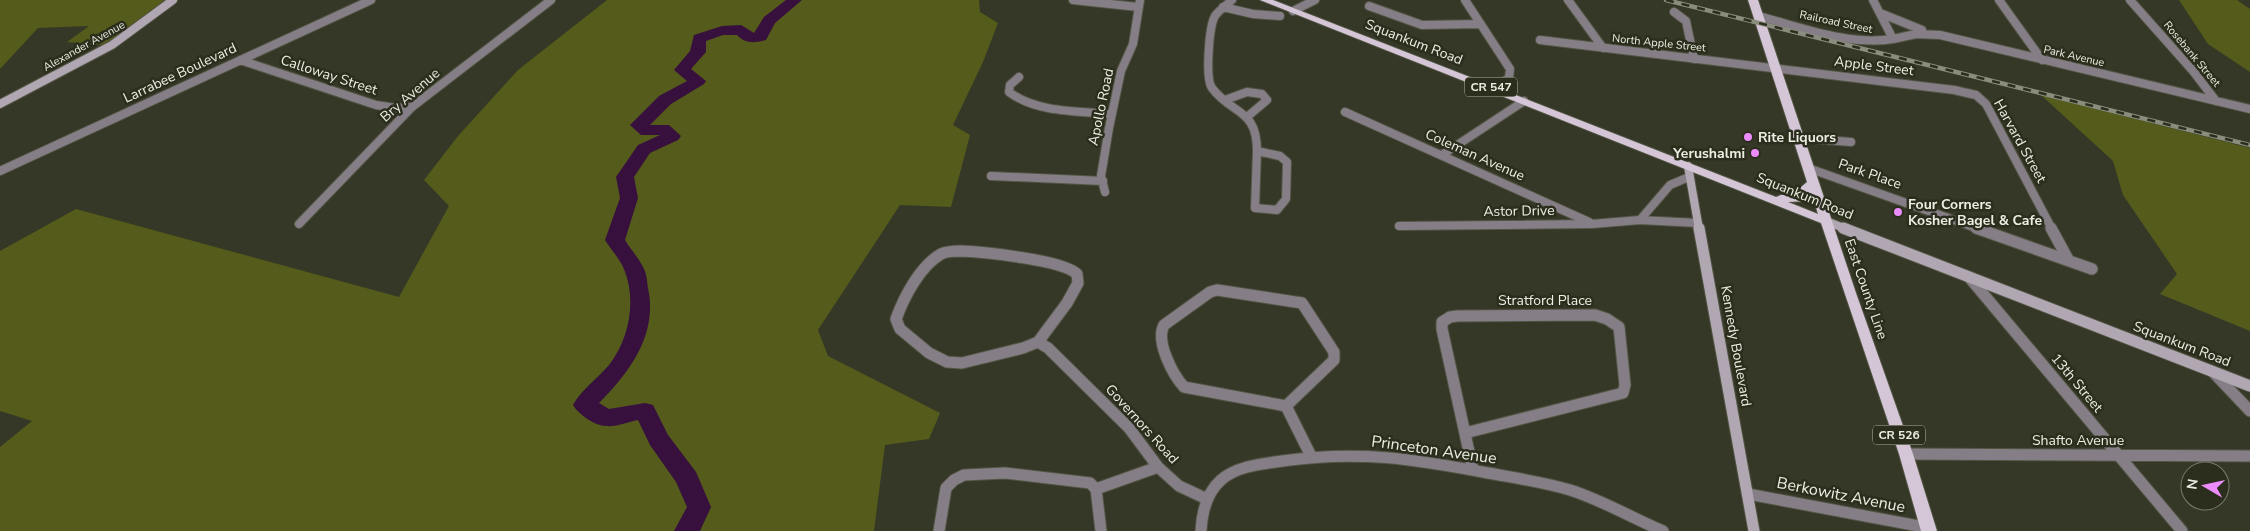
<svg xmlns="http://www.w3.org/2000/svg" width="2250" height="531" viewBox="0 0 2250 531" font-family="'Nunito Sans',sans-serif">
	<rect width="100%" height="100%" fill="#353826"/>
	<path fill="#545b1b" d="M0 0H178L111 46 67 42 89 26 38 28 0 69Z
		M607 0H979L980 12 998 23 983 62 953 125 970 135 951 207 900 205 818 330 828 356 940 413 929 439 885 445 874 531H0V447L32 421 0 411V251L76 209 399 297 449 206 424 180 458 136 518 70Z
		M2179 0H2237L2250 9V72L2208 44Z
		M2041 95 2250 148V331L2160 294 2177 274 2123 195 2113 161Z"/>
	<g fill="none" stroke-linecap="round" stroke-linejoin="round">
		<path fill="#37103d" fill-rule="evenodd" d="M786 0H802L775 23 766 40C754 43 745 44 737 35H723L706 41V52L691 69 706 81 704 84 671 104 650 125H669L681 136 678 140 650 153 634 177 638 198 625 240C631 250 639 258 644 269 647 275 647 282 648 288 658 334 630 372 599 403L609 409 645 403 653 405 668 435 696 472 711 507 700 531H674L687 507 676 482 650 445 638 420C628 422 616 427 606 426 595 426 578 414 573 405 581 390 598 378 609 365 629 340 637 300 624 269 620 259 611 250 605 240L620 198 616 177 638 145 660 135H641L630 125 659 96 687 81 674 70 690 51 694 35 722 26 741 25 754 33 764 17Z"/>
		<g stroke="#525544" stroke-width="10">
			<path id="street-far1" d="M1073 0 1138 7
				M1232 0C1227 5 1219 10 1215 16 1209 26 1205 79 1212 88 1232 115 1257 108 1257 151
				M1465 0 1510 69 1509 78 1493 88
				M1568 0 1603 48
				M1999 0 2042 60
				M2130 0 2193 71 2216 101
				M1369 6 1422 25 1480 24
				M1223 7 1253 14 1280 16
				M1293 11 1315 0
				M1674 12 1686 21 1694 59
				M1880 13 1922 30
				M1758 16C1801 27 1848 46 1893 39L1873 0
				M1893 39 1916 34 1940 35 2250 109
				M1540 40 1954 90 1976 95 1986 104 2052 229
				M240 60 376 105 395 108 412 107
				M1019 77 1010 85 1009 92C1037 113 1078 111 1112 114
				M1225 100 1247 92 1262 94 1267 100 1247 117
				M1345 112 1589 222
				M1800 138 1851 142
				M1257 151 1280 156 1287 162 1286 199 1277 210 1255 208Z
				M1442 155 1524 101
				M1808 168 1979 229
				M0 171 371 0
				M991 176 1103 181
				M1105 192 1101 176 1109 128 1121 71 1133 44 1140 0
				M1640 220 1670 185 1689 177
				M299 224 412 107 551 0
				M1399 226 1592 224 1640 220 1698 223"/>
		</g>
		<g stroke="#525544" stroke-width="13">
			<path id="street" d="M1976 228 2092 269
				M2051 228 2069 261
				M961 251C983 252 1063 260 1077 274L1078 283 1067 303 1038 342 1023 348 962 363 947 362 929 353 900 329 896 319C904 297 920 266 941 254 947 251 955 251 961 251Z
				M1969 277 2182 531
				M1217 290 1302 303 1334 352V360L1286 406 1184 387C1173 375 1155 341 1164 325L1210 292Z
				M1038 342 1048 348 1129 428 1158 467 1179 486 1207 499
				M2213 372 2250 411
				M1286 406 1311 456
				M1465 433 1623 393 1625 385 1619 327 1607 319 1595 315 1457 316 1450 317 1442 322V329L1473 470
				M1906 454 2250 456
				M1096 489 1158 467
				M1748 494 1929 528
				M939 531 946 488 954 480 964 475 1005 473 1090 483 1096 489 1101 531
				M1201 531C1202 512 1206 493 1221 480 1237 466 1262 464 1282 461 1359 450 1413 459 1488 473 1515 478 1543 482 1570 490 1602 500 1632 518 1663 531"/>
		</g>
		<g stroke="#525544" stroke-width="10">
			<path id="secondary-far1" d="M0 104 112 45 173 0
				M1688 166 1699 229
				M1826 221 1846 229"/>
		</g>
		<g stroke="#525544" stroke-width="13">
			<path id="secondary" d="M1699 228 1754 531
				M1843 228 2250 386"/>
		</g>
		<g stroke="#525544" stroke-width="2">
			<path id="primary" d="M1260 0H1273L1776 197 1781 195H1800V188L1807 182 1748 0H1758L1856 293 1913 454 1937 531H1921L1899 454 1821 223ZM1812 195 1818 214 1788 202 1808 201Z"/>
		</g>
		<use href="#street-far1" stroke="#857e86" stroke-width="8"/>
		<use href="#street" stroke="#857e86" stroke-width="11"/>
		<use href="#secondary-far1" stroke="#b1a7b3" stroke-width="8"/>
		<use href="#secondary" stroke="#b1a7b3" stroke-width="11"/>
		<use href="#primary" fill="#d4c6d6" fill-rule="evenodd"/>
		<g stroke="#8a8c7e" stroke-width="4.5">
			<path id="rail" d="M1666 0 2250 145"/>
		</g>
		<use href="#rail" stroke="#2b2e1c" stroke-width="2.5" stroke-dasharray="8" stroke-linecap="butt"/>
	</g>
	<g fill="#ec8cfa" stroke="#2b2e1c" stroke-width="2">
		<circle cx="1748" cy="137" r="5"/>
		<circle cx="1755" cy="153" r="5"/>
		<circle cx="1898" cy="212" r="5"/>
	</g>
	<g text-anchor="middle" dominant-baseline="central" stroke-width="5" stroke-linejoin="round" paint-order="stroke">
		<g font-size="11" fill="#eceee3" stroke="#2b2e1c">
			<text transform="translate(1836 22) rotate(12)">Railroad Street</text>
			<text transform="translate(1659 43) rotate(6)">North Apple Street</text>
			<text transform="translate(84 46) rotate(-29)">Alexander Avenue</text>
			<text transform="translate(2192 54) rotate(50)">Rosebank Street</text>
			<text transform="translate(2074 56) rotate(13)">Park Avenue</text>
		</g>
		<g fill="#2b2e1c" stroke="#b2b4a7" stroke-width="1">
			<rect x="1465" y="77.5" width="52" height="19" rx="4"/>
			<rect x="1873" y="425.5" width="52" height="19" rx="4"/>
		</g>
		<g font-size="12" font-weight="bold" fill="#eceee3">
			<text x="1491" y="87">CR 547</text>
			<text x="1899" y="435">CR 526</text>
		</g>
		<g font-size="14" fill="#eceee3" stroke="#2b2e1c">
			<text transform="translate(1414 42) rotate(21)">Squankum Road</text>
			<text transform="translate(1874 66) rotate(7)">Apple Street</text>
			<text transform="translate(180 73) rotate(-25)">Larrabee Boulevard</text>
			<text transform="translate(329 75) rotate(18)">Calloway Street</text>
			<text transform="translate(410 95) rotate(-41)">Bry Avenue</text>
			<text transform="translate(1101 107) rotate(-78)">Apollo Road</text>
			<text transform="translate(2020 141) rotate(61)">Harvard Street</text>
			<text transform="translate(1475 155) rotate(24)">Coleman Avenue</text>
			<text transform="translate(1870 174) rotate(19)">Park Place</text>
			<text transform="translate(1805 196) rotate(22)">Squankum Road</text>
			<text transform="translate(1519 211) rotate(-1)">Astor Drive</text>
			<text transform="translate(1866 289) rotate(71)">East County Line</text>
			<text x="1545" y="300">Stratford Place</text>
			<text transform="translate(2182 344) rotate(21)">Squankum Road</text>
			<text transform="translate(1736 346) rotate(80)">Kennedy Boulevard</text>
			<text transform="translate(2077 383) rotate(50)">13th Street</text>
			<text transform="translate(1142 424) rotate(48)">Governors Road</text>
			<text x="2078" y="440">Shafto Avenue</text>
		</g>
		<g font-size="14" font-weight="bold" fill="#eceee3" stroke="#2b2e1c" text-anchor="start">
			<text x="1758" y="137">Rite Liquors</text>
			<text x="1745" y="153" text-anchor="end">Yerushalmi</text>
			<text x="1908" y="204">Four Corners<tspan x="1908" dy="16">Kosher Bagel &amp; Cafe</tspan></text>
		</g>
		<g font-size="16" fill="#eceee3" stroke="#2b2e1c">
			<text transform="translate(1434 450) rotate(8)">Princeton Avenue</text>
			<text transform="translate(1841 495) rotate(11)">Berkowitz Avenue</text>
		</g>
	</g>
	<g transform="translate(2205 486) rotate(279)"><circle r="24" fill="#2b2e1c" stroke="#787b6c"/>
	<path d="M0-4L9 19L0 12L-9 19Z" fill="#ec8cfa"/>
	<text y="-8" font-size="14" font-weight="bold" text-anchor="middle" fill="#eceee3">N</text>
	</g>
</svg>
